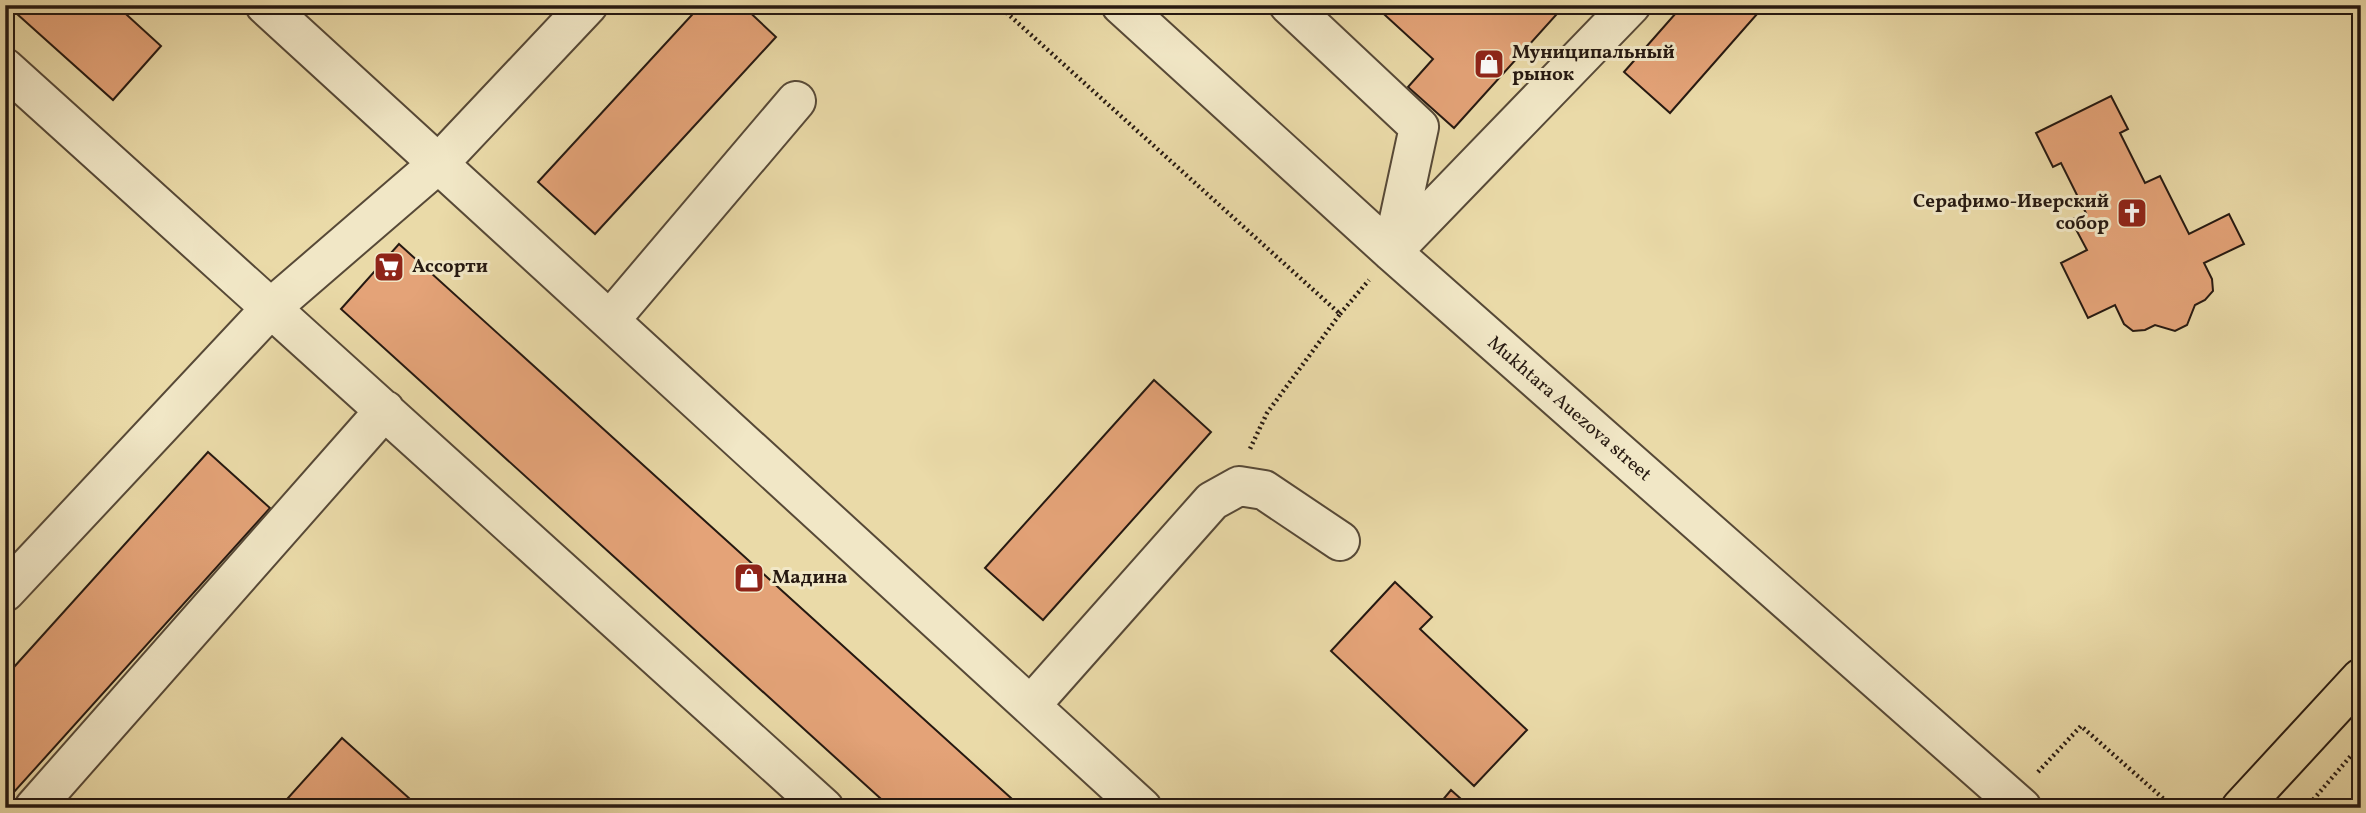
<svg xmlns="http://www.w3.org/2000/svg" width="2366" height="813" viewBox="0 0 2366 813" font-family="Vollkorn,serif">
	<rect width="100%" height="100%" fill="#eadaa8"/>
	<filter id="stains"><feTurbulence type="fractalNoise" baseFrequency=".00286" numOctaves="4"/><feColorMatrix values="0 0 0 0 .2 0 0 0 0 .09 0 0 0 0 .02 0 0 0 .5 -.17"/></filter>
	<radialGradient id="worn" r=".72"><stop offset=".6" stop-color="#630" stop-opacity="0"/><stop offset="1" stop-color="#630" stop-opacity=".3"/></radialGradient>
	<path fill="#e4a378" stroke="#261911" stroke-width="2" d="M7 5H116L161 46 113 100Z
		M701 5H742L776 37 595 234 538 182Z
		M1374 5H1565L1454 128 1408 87 1433 59Z
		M1683 5H1765L1670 113 1624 72Z
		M2111 96 2128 129 2120 133 2145 183 2160 176 2189 234 2229 214 2244 244 2204 263 2212 279 2213 291 2205 300 2195 305 2187 325 2175 331 2155 325 2145 330 2133 331 2124 324 2115 305 2088 318 2061 263 2087 250 2071 220 2086 213 2061 163 2053 167 2036 133Z
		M399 244 1022 808H891L341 309Z
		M1154 380 1211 432 1043 620 985 568Z
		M208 452 270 508 5 802V677Z
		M1395 582 1432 617 1420 629 1527 730 1474 786 1331 651Z
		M342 738 420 808H279Z
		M1451 790 1471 808H1436Z"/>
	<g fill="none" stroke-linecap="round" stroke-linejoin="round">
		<g stroke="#574937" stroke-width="42">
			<path id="minor" d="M265 5 1142 808
				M1121 5 1392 252 2022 808
				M1289 5 1419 127 1392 252
				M5 68 824 808
				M1392 252 1631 5
				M610 320 796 101
				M5 592 272 307 439 163 588 5
				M1031 705 1212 501 1239 486 1264 490 1340 541
				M34 808 385 410"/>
		</g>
		<g stroke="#261911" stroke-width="42">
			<path id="major" d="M2241 808 2361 678"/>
		</g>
		<path stroke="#261911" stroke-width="4.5" stroke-dasharray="2 3.5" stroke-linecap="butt" d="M998 5 1340 314 1267 413 1249 451
			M1340 314 1369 280
			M2038 772 2081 726 2174 808
			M2306 808 2361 744"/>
		<use href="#minor" stroke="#f1e7c6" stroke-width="38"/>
		<use href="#major" stroke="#eadaa8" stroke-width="38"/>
	</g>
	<defs>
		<g id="shop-square" transform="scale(1.575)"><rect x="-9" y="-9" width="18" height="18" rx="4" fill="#8f2418" stroke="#f1e7c6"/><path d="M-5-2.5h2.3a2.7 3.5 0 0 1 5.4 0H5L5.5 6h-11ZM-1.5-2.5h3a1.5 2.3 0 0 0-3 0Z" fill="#fff"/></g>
		<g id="church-square" transform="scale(1.575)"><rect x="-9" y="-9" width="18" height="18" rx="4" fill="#8f2418" stroke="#f1e7c6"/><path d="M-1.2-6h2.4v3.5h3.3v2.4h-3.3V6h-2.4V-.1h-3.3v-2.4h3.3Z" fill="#fff"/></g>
		<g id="supermarket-square" transform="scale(1.575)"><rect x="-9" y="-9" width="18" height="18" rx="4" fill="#8f2418" stroke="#f1e7c6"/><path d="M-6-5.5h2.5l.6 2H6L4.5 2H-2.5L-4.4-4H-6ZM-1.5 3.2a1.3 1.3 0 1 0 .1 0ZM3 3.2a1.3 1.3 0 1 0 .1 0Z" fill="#fff"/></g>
	</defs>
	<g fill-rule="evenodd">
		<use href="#shop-square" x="1489" y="64"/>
		<use href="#church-square" x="2132" y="213"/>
		<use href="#supermarket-square" x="389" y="267"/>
		<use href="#shop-square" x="749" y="578"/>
	</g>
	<g text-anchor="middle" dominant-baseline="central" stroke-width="6" stroke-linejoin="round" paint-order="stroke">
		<g font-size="19" font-weight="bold" fill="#261911" stroke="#f1e7c6" text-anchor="start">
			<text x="1512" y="53">Муниципальный<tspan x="1512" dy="22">рынок</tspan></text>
			<text x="2109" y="202" text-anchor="end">Серафимо-Иверский<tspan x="2109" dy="22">собор</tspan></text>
			<text x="412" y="267">Ассорти</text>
			<text x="772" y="578">Мадина</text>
		</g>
		<g font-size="19" fill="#261911" stroke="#f1e7c6">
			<text transform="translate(1569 409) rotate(41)">Mukhtara Auezova street</text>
		</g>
	</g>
	<rect width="2366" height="813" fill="none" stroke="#eadaa8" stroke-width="28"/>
	<rect x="7" y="7" width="2352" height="799" fill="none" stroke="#261911" stroke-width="3.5"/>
	<rect x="14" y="14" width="2338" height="785" fill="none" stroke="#261911" stroke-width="2"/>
	<rect width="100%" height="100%" filter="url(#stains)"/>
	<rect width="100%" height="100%" fill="url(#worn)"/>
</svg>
